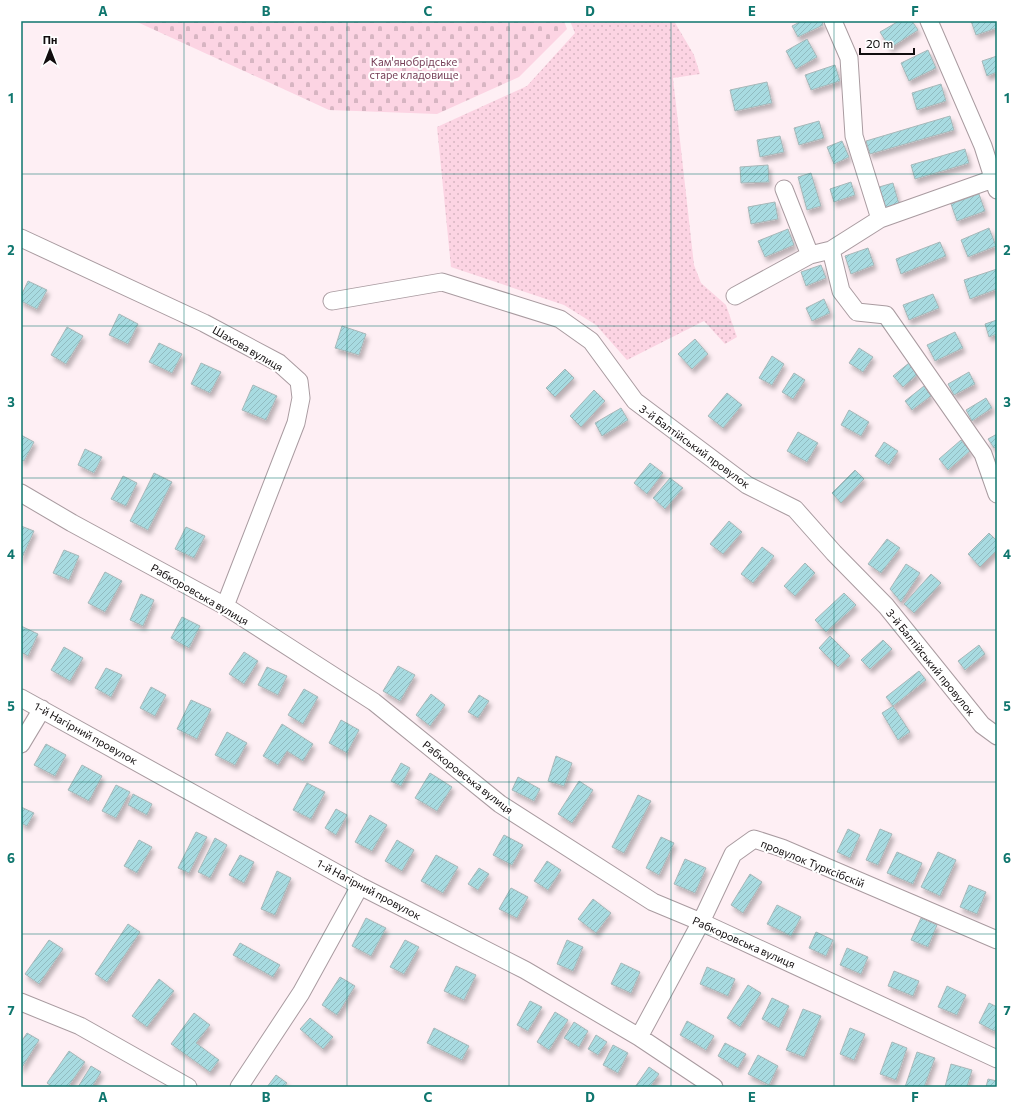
<svg xmlns="http://www.w3.org/2000/svg" width="1018" height="1108" viewBox="0 0 1018 1108" font-family="Commissioner,sans-serif">
	<defs>
		<pattern id="green-dots" width="8" height="8" patternUnits="userSpaceOnUse"><rect width="8" height="8" fill="#fcd4e3"/><path d="M2 2h.1M6 6h.1" fill="none" stroke="#d7b5c2" stroke-width="1.8" stroke-linecap="round"/></pattern>
		<pattern id="cemetery-stones" width="16" height="16" patternUnits="userSpaceOnUse"><rect width="16" height="16" fill="#fcd4e3"/><path d="M2 7V4a2 2 0 0 1 4 0v3zM10 15v-3a2 2 0 0 1 4 0v3z" fill="#d7b5c2"/></pattern>
		<pattern id="building-hatch" width="6" height="6" patternUnits="userSpaceOnUse"><rect width="6" height="6" fill="#a8dbe1"/><path d="M-1 1l2-2M0 6l6-6M5 7l2-2" fill="none" stroke="#90bbc0"/></pattern>
		<filter id="shadow"><feDropShadow dx="2.5" dy="4.5" stdDeviation="2" flood-color="#0004"/></filter>
	</defs>
	<rect width="100%" height="100%" fill="#feeff4"/>
	<path fill="url(#green-dots)" d="M570 21H674L694 55 700 74 673 78 694 265 701 283 726 305 737 337 725 344 704 321 627 360 596 325 564 305 451 267 437 127 527 86 575 33Z"/>
	<path fill="url(#cemetery-stones)" d="M135 21H564L567 29 519 77 437 114 329 110Z"/>
	<path fill="url(#building-hatch)" stroke="#a7b7b8" filter="url(#shadow)" d="M802 21H822L823 25 798 37 792 26Z
		M899 21H912L918 30 890 48 880 32Z
		M971 21H997V28L976 35Z
		M807 39 817 57 796 69 786 51Z
		M928 50 936 68 909 81 901 63Z
		M997 56V72L987 76 982 61Z
		M835 65 840 81 811 90 805 75Z
		M767 82 772 103 735 111 730 90Z
		M941 84 946 101 917 110 912 93Z
		M950 116 954 130 870 154 866 141Z
		M819 121 824 138 799 145 794 128Z
		M780 136 784 152 760 157 757 140Z
		M842 141 849 157 834 164 827 147Z
		M965 149 969 163 915 179 911 165Z
		M768 165 769 182 741 183 740 167Z
		M811 173 821 206 807 210 798 177Z
		M851 182 855 195 834 202 830 189Z
		M893 183 899 204 885 208 879 187Z
		M979 194 985 211 957 221 951 204Z
		M775 202 778 219 751 224 748 207Z
		M989 228 996 246 968 257 961 240Z
		M788 229 794 245 765 257 758 241Z
		M940 242 946 256 901 274 896 259Z
		M868 248 874 265 851 274 845 256Z
		M821 265 826 278 806 286 801 272Z
		M997 269V289L970 299 964 280Z
		M28 281 47 290 37 309 21 301V296Z
		M933 294 939 308 909 320 903 305Z
		M824 299 830 313 812 321 806 308Z
		M119 314 138 324 128 344 109 335Z
		M997 320V334L989 337 985 324Z
		M342 326 366 334 359 355 335 348Z
		M67 327 83 336 66 364 51 355Z
		M955 332 963 348 935 361 927 345Z
		M695 339 708 354 692 369 678 354Z
		M159 343 182 354 172 373 149 362Z
		M859 348 873 357 863 372 849 363Z
		M772 356 784 364 772 385 759 378Z
		M201 363 221 372 210 393 191 384Z
		M909 363 918 374 903 387 893 376Z
		M565 369 574 378 555 397 546 388Z
		M969 372 975 384 954 395 948 384Z
		M794 373 805 380 793 399 782 392Z
		M253 385 277 396 266 420 242 410Z
		M924 386 931 396 912 410 905 401Z
		M594 390 605 401 581 427 570 416Z
		M727 393 742 405 723 428 708 416Z
		M986 398 992 408 972 421 966 410Z
		M621 408 628 420 602 436 595 423Z
		M849 410 869 422 861 436 841 425Z
		M798 432 818 443 807 462 787 451Z
		M997 434V446L994 448 988 439Z
		M21 435 34 442 24 461 21 460Z
		M961 440 970 451 948 470 939 459Z
		M884 442 898 451 889 465 875 456Z
		M85 449 102 457 94 473 78 465Z
		M650 463 663 473 647 494 634 483Z
		M855 470 864 479 841 503 832 493Z
		M154 473 172 482 148 530 130 521Z
		M123 476 137 483 126 506 111 499Z
		M670 478 683 488 665 509 653 498Z
		M729 521 742 532 723 554 710 544Z
		M21 526 34 531 21 560Z
		M186 527 205 536 194 558 175 549Z
		M989 533 997 541V550L980 567 968 554Z
		M887 539 900 548 881 573 868 564Z
		M762 547 774 556 753 583 741 574Z
		M64 550 79 556 69 580 53 573Z
		M805 563 815 573 795 596 784 586Z
		M906 564 920 573 901 602 890 589Z
		M105 572 122 581 105 612 88 603Z
		M931 574 941 583 914 613 904 604Z
		M844 593 856 605 826 632 815 620Z
		M141 594 154 600 143 626 130 620Z
		M182 617 200 626 189 648 171 638Z
		M21 626 38 634 28 656 21 652Z
		M830 636 850 656 838 667 819 648Z
		M883 640 892 649 870 669 861 660Z
		M979 645 985 654 965 670 958 661Z
		M64 647 83 658 70 681 51 670Z
		M244 652 258 661 244 684 229 674Z
		M398 666 415 675 400 701 383 691Z
		M267 667 287 676 278 695 258 685Z
		M106 668 122 675 111 697 95 688Z
		M919 671 926 680 893 706 886 697Z
		M151 687 166 695 155 716 140 708Z
		M304 689 318 697 303 724 288 715Z
		M431 694 445 705 430 726 416 715Z
		M479 695 489 701 478 718 468 712Z
		M191 700 211 709 197 739 177 729Z
		M893 706 910 732 898 740 882 713Z
		M341 720 359 730 347 753 329 743Z
		M282 724 313 744 303 761 287 751 278 765 263 756Z
		M227 732 247 743 235 765 215 755Z
		M46 744 66 755 55 776 34 765Z
		M556 756 572 763 564 786 548 781Z
		M401 763 410 768 401 786 391 781Z
		M82 765 102 776 89 801 68 790Z
		M430 773 452 787 437 811 415 798Z
		M518 777 540 789 534 801 512 790Z
		M579 781 593 790 572 823 558 814Z
		M307 783 325 792 311 819 293 810Z
		M116 785 130 792 116 818 102 811Z
		M133 794 152 804 147 815 128 805Z
		M638 795 651 801 624 853 612 847Z
		M21 807 34 813 27 826 21 823Z
		M336 809 347 815 336 835 325 828Z
		M370 815 387 825 372 851 355 842Z
		M848 829 860 835 850 858 837 852Z
		M880 829 892 834 878 865 866 860Z
		M196 832 207 837 189 873 178 868Z
		M504 835 523 845 512 865 493 855Z
		M661 837 674 843 659 875 646 868Z
		M215 838 227 845 210 878 198 872Z
		M139 840 152 847 137 873 124 866Z
		M397 840 414 850 402 871 385 861Z
		M897 852 922 863 913 884 887 873Z
		M938 852 956 860 940 896 921 887Z
		M240 855 254 862 244 883 229 875Z
		M436 855 458 867 443 893 421 881Z
		M685 859 706 868 695 893 674 884Z
		M547 861 561 870 548 890 534 881Z
		M479 868 489 874 478 890 468 884Z
		M277 871 291 878 275 915 261 909Z
		M750 874 762 882 743 913 731 905Z
		M969 885 986 892 977 914 960 907Z
		M511 888 528 897 517 918 499 909Z
		M593 899 611 913 596 933 578 919Z
		M777 905 801 917 791 936 767 924Z
		M366 918 386 928 371 956 352 946Z
		M921 918 937 925 928 947 911 940Z
		M128 924 140 932 107 982 95 974Z
		M816 932 833 940 826 956 809 948Z
		M49 940 63 949 39 984 25 974Z
		M405 940 419 947 404 974 390 967Z
		M567 940 583 947 573 971 557 964Z
		M240 943 280 965 273 977 233 955Z
		M847 948 868 957 861 974 840 965Z
		M621 963 640 972 631 993 611 984Z
		M456 966 476 975 464 1000 444 991Z
		M707 967 735 979 728 996 700 984Z
		M894 971 919 981 913 996 888 986Z
		M340 977 355 986 337 1015 322 1005Z
		M159 979 174 991 147 1027 132 1016Z
		M748 985 761 993 740 1027 727 1018Z
		M947 986 966 995 957 1015 938 1007Z
		M772 998 789 1006 779 1028 762 1019Z
		M530 1001 542 1007 528 1031 517 1025Z
		M989 1003 997 1007V1027L994 1031 979 1023Z
		M803 1009 821 1016 804 1057 786 1050Z
		M555 1012 568 1020 549 1050 537 1042Z
		M194 1013 210 1025 196 1043 219 1060 210 1072 171 1044Z
		M310 1018 333 1037 323 1049 300 1029Z
		M687 1021 714 1036 706 1050 680 1035Z
		M574 1022 588 1031 579 1047 564 1038Z
		M434 1028 469 1046 462 1060 427 1043Z
		M850 1028 865 1034 854 1060 840 1054Z
		M27 1033 39 1040 21 1069V1042Z
		M596 1035 607 1042 598 1055 588 1049Z
		M892 1042 907 1048 896 1080 880 1074Z
		M725 1043 746 1054 738 1068 718 1056Z
		M613 1045 628 1053 618 1073 603 1065Z
		M69 1051 85 1062 68 1087H53L47 1083Z
		M917 1052 935 1058 924 1087H905Z
		M758 1055 778 1066 769 1085 748 1074Z
		M951 1064 972 1070 967 1087H945Z
		M91 1066 101 1072 92 1087H78Z
		M649 1067 659 1074 650 1087H635Z
		M276 1075 287 1083 284 1087H267Z
		M988 1079 997 1081V1087H986Z"/>
	<g fill="none" stroke-linecap="round" stroke-linejoin="round">
		<g stroke="#a99ba0" stroke-width="19">
			<path id="minor" d="M833 21 849 58 854 136 880 219
				M929 21 983 146 997 190
				M784 189 810 255
				M21 238 204 323 279 363 299 381 301 398 296 423 225 606
				M831 250 841 291 857 312 886 315 983 454 997 494
				M735 296 810 255 831 250 880 219 993 179
				M332 301 442 282 560 319 591 341 635 401 747 485 795 509 834 553 886 606 982 725 997 736
				M21 493 72 523 225 606 374 702 500 804 653 902 701 922 997 1059
				M21 698 360 886 525 970 639 1037 714 1087
				M21 744 42 709
				M21 1002 80 1026 188 1087
				M639 1037 701 922 733 854 754 839 782 848 997 940
				M239 1087 301 993 360 886"/>
		</g>
		<use href="#minor" stroke="#fff" stroke-width="17"/>
	</g>
	<path fill="none" stroke="#0f766e" stroke-width="1" stroke-opacity="0.55" d="M184 21V1087M347 21V1087M509 21V1087M671 21V1087M834 21V1087M21 174H997M21 326H997M21 478H997M21 630H997M21 782H997M21 934H997"/>
	<g text-anchor="middle" dominant-baseline="central" stroke-width="4" stroke-linejoin="round" paint-order="stroke">
		<g font-size="11" fill="#753e56" stroke="#fff">
			<text x="414" y="61">Кам'янобрідське<tspan x="414" dy="13">старе кладовище</tspan></text>
		</g>
		<g font-size="11" fill="#110d0e" stroke="#fff">
			<text transform="translate(248 348) rotate(30)">Шахова вулиця</text>
			<text transform="translate(695 446) rotate(36)">3-й Балтійський провулок</text>
			<text transform="translate(200 594) rotate(30)">Рабкоровська вулиця</text>
			<text transform="translate(931 662) rotate(51)">3-й Балтійський провулок</text>
			<text transform="translate(86 733) rotate(29)">1-й Нагірний провулок</text>
			<text transform="translate(468 777) rotate(38)">Рабкоровська вулиця</text>
			<text transform="translate(813 863) rotate(22)">провулок Турксібскій</text>
			<text transform="translate(369 889) rotate(28)">1-й Нагірний провулок</text>
			<text transform="translate(744 942) rotate(24)">Рабкоровська вулиця</text>
		</g>
	</g>
	<rect width="1018" height="1108" fill="none" stroke="#ffffff" stroke-width="44"/>
	<g transform="translate(50 50)" stroke="#ffffff" stroke-width="3" paint-order="stroke">
	<path d="M0-3L7 15L0 10L-7 15Z" fill="#110d0e"/>
	<text y="-6" font-size="11" font-weight="bold" text-anchor="middle" fill="#110d0e">Пн</text>
	</g>
	<path d="M860 48v6h54v-6" fill="none" stroke="#110d0e" stroke-width="2"/>
	<text x="866" y="48" font-size="12" fill="#110d0e" stroke="#ffffff" stroke-width="3" paint-order="stroke">20 m</text>
	<rect x="22" y="22" width="974" height="1064" fill="none" stroke="#0f766e" stroke-width="1.5"/>
	<g font-size="13" text-anchor="middle" font-weight="bold" fill="#0f766e">
		<text x="103" y="16">A</text>
		<text x="266" y="16">B</text>
		<text x="428" y="16">C</text>
		<text x="590" y="16">D</text>
		<text x="752" y="16">E</text>
		<text x="915" y="16">F</text>
		<text x="11" y="103">1</text>
		<text x="1007" y="103">1</text>
		<text x="11" y="255">2</text>
		<text x="1007" y="255">2</text>
		<text x="11" y="407">3</text>
		<text x="1007" y="407">3</text>
		<text x="11" y="559">4</text>
		<text x="1007" y="559">4</text>
		<text x="11" y="711">5</text>
		<text x="1007" y="711">5</text>
		<text x="11" y="863">6</text>
		<text x="1007" y="863">6</text>
		<text x="11" y="1015">7</text>
		<text x="1007" y="1015">7</text>
		<text x="103" y="1102">A</text>
		<text x="266" y="1102">B</text>
		<text x="428" y="1102">C</text>
		<text x="590" y="1102">D</text>
		<text x="752" y="1102">E</text>
		<text x="915" y="1102">F</text>
	</g>
</svg>
